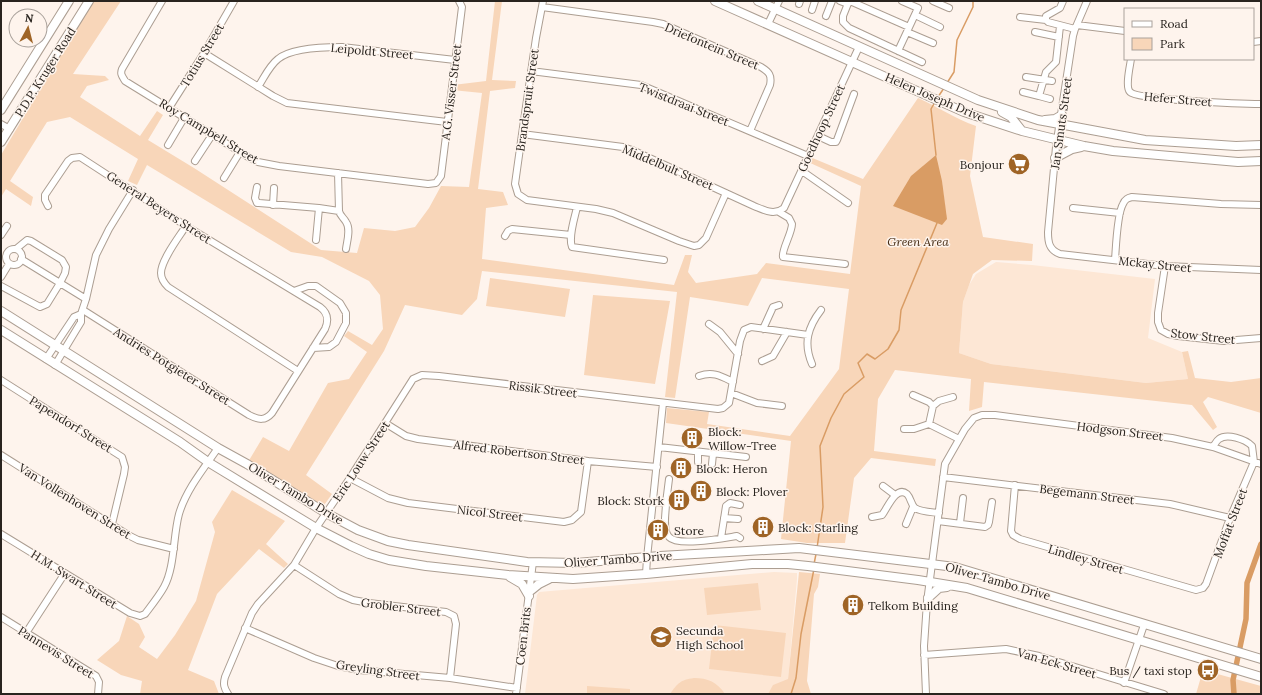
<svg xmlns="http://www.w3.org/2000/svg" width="1262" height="695" viewBox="0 0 1262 695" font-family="Lora,serif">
	<rect width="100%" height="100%" fill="#fef4ed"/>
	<path fill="#fde7d5" d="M996 262 1032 265 1155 279 1148 338 1182 352 1188 379 1146 383 991 364 959 353 963 302 969 285 976 274Z
		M774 572 797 573V579L788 680 774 685 768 694H525L537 595 539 592Z"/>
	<path fill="#f8d6b9" d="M93 1H121L73 74 105 76 109 80 87 86 80 97 140 136 157 111 163 115 148 140 194 168 321 250 357 253 364 228 395 231 415 227 429 208 441 186 469 187 482 93 452 90 453 85 486 81 495 1H502L492 80 516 81 515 88 490 91 478 189 503 192 508 205 486 208 482 259 674 285 685 255H692L688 272 696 283 757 274 766 263 850 274 861 186 808 162 810 157 863 179 918 98C938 107 956 119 976 126L970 176 983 237 1033 244 1032 261 992 260 973 274 963 302 959 353 991 364 1146 383 1188 379 1182 352 1188 351 1195 378 1231 382 1261 378V413L1208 397 1203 402 1217 427 1213 430 1192 405 984 382 982 407 969 411 971 379 895 370 878 399 874 451 936 459 935 466 871 458 854 478 845 543H807L781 539 791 441 666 423 667 408 709 412 707 424 790 436 839 369 849 289 762 278 748 306 690 297 675 398 665 397 677 292 482 271 477 299 462 315 405 305 384 351 306 475 332 494 322 508 248 462 263 437 289 451 328 383 349 379 367 352 344 336 348 331 372 345 383 329 380 295 369 281 322 257 291 252 147 165 137 185 128 181 138 159 70 117 47 122 10 181 33 197 31 206 6 189 1 197V155Z
		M490 278 570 289 565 317 486 306Z
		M593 295 670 301 655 384 584 375Z
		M232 490 285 521 266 544 288 564 284 568 259 549 217 594 188 670 214 681 219 694H140L142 681 121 675 97 660 119 641 127 616 139 624 145 637 139 647 157 659 175 635 196 601 215 532 212 522Z
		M799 572 820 574 818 587 814 594 807 681 811 694H768L773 685 788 679Z
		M758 583 761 610 707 615 704 588Z
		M714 625 786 633 781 677 709 669Z
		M1203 670 1261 686V694H1196Z
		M694 678C708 678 717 682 725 694H670C678 683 680 680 694 678Z
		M587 686 630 689V694H587Z"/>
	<path fill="#d99c64" d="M936 155 942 181 947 219 942 225 893 206 911 176Z"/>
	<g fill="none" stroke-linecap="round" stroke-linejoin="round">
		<path stroke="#d99c64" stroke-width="1.5" d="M947 83 954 72 957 40 973 7V1
			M938 97 944 88
			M935 102 931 109 936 155
			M817 548 823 507 820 446 831 418 844 394 864 377 858 363 867 354 875 359 888 349 899 330 901 310 937 223
			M814 564 816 554
			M791 694 796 678 801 634 814 569"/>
		<path stroke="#d99c64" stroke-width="5.5" d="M1234 694 1233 680 1246 619 1247 583 1261 544"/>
		<g stroke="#ac9e92" stroke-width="8">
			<path id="minor" d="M162 1 122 69C120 74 122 76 125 81L250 158 258 162 279 166 428 184 436 183 441 176 462 7 459 1
				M543 1 536 38 522 134 515 184 518 194 527 200 596 209 613 213 679 241 694 246 699 245 706 238 726 193
				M840 1 848 4
				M849 1 843 16V22L849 28 922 62
				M850 1 909 27
				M933 1 949 8
				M1063 1 1060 8 1046 16V20L1048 22 1075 29
				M1087 1 1075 29 1073 36 1056 147 1048 232C1048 242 1049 250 1060 254L1165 266 1261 270
				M799 4 800 1
				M542 7 653 22 663 24 761 67C769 72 772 75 770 85L750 131
				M812 10 815 1
				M915 15 940 27
				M826 16 832 1
				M1020 17 1046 20
				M768 24 779 1
				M1077 25 1125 31
				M907 32 933 43
				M1035 32 1059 37
				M1253 42 1261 41
				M898 51 918 8 902 1
				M204 53 273 96 287 103 447 122
				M1131 59C1130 66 1125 87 1130 92 1137 100 1245 104 1261 104
				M531 71 641 85 808 156
				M1026 77 1052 81
				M258 87C264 78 269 66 278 59 291 48 325 47 342 47L455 60
				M1023 92 1039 96 1046 72 1056 62 1060 26
				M1039 96 1050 99
				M169 108 204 53 234 1
				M1 124 10 129
				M522 134 623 147 632 150 754 206C764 210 774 216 784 208L859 47
				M818 136 831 142H836L837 140 854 94
				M168 145 184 118
				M195 161 212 135
				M802 171 848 203
				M338 173 339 211C340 216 344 218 346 222 351 229 347 241 346 249
				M224 178 240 152
				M257 187 255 198 257 203H259L319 208 339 211
				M273 205 274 188
				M48 206 45 200V195L68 161 72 158 80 157 186 226 320 307C328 313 329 320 325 329L272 413C265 421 259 420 249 415L83 310
				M577 207C575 217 568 237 572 247L664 260
				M1073 208 1120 213
				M779 212 789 218 792 224C792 233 781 251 783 257L845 264
				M186 226C179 237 161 260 161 273 161 279 164 283 168 287L298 371
				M1 235 7 226
				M505 236 508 231 512 229 571 235
				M316 240 319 208
				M6 257a8 8 0 1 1 16 0a8 8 0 1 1-16 0Z
				M21 259 86 299
				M1115 260C1116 247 1117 214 1123 204 1125 199 1128 198 1132 197L1221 204 1261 205
				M1165 266 1158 313V322L1161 330 1168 334 1178 336 1224 341 1261 338
				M1 277 9 264
				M1 286 40 307 47 304 60 283 65 273 66 267 62 260 31 241 27 240 16 249
				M294 291 308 286H316L340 303 346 313V323L336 342 329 347 313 348
				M709 324 720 332 738 354
				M763 329 773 307 779 305
				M46 359 74 317 81 314
				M762 361 773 356 787 332
				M812 364C803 343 808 327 821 310
				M55 365 81 322V314L86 299 96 255 109 229 133 190
				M699 376C713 371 721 376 733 382
				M1 380 122 457 125 467 124 474 112 524
				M731 393 757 403 782 406
				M913 395 929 402 933 406 929 424
				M933 406 939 401 953 397
				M385 423 406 436 418 439 588 461 657 467
				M904 429H914L929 424 959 439
				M659 447 746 457
				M1 455 128 535 138 540 174 549
				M698 462V452
				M712 464 713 454
				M943 477 1170 504 1230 518
				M350 478 388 498 408 503 564 522 572 520 581 512 588 461
				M1015 485 1011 531 1013 535 1020 539 1196 590 1203 588 1206 584 1230 518 1254 462 1252 446C1245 439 1227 433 1219 439 1216 441 1215 444 1213 447
				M883 486 895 495
				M653 502 666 503C666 513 662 530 669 537 678 547 724 538 737 536L740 538
				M666 503 669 479
				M872 517 882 515C887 509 896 485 907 494 911 498 911 505 915 508 921 512 932 512 939 513
				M724 518 738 519
				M938 521 985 527 988 525 989 522 992 502
				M960 523 963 498
				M906 524 913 507
				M1 534 130 613 140 616 145 614C151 606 159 596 164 587 175 567 173 536 179 514 186 490 204 468 218 448
				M721 538 726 506 730 503 740 505
				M294 565 339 594 353 600 369 603 446 612 454 616 456 624 450 678
				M646 574 647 558 663 403
				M1 617 96 676 99 682 98 694
				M245 628 314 658 338 666 359 670 450 678 517 688
				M26 633 65 573
				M924 655 1006 649 1039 656 1164 694
				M1124 683 1144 625
				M228 694C224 688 223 684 225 677L252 613 258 604 294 565 316 528 350 478 413 379 422 375 439 376 718 409 723 408 729 403 740 341 744 330 751 327 808 335
				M516 694 533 562
				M926 694 924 646 927 602 945 464 965 429 974 418 982 415H995L1172 438 1213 447 1261 464"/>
		</g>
		<g stroke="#ac9e92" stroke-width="10">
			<path id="tertiary" d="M715 1 964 112 1022 131 1084 146 1113 151 1238 162 1261 161
				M758 1 978 100 1038 120 1145 140 1236 146 1261 145
				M1 110 69 1
				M1002 112 1011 117 1022 131
				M1045 120 1055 119 1062 115
				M1 142 89 1
				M1055 158 1072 149 1081 147
				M1 311 218 448 247 464 326 513 358 530 388 541 408 545 527 562 576 563 660 556 799 548 955 567 1261 659
				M1 330 180 442 208 462 316 528 351 546 369 554 389 560 426 566 508 575 573 579 646 574 752 564H788L808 566 918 580 967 588 1261 677
				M510 577 522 584 529 596
				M529 592 539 584 549 579
				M928 598 939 588 947 587"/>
		</g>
		<use href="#minor" stroke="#fff" stroke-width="6"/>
		<use href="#tertiary" stroke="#fff" stroke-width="8"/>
	</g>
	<defs>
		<g id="supermarket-disc" transform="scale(1.15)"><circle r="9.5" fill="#9f6426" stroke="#fef4ed"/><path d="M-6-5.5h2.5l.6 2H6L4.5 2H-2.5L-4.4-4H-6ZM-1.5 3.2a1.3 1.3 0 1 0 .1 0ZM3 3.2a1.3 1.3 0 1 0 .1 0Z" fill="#fff"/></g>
		<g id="building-disc" transform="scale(1.15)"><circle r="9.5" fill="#9f6426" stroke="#fef4ed"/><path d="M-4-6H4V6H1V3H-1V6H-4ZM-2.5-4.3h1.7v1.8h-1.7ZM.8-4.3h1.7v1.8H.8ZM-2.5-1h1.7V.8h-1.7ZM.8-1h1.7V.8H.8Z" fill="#fff"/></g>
		<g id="school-disc" transform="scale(1.15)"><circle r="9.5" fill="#9f6426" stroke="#fef4ed"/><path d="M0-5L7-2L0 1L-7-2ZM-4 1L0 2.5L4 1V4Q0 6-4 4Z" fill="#fff"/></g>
		<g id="bus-disc" transform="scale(1.15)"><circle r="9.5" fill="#9f6426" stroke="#fef4ed"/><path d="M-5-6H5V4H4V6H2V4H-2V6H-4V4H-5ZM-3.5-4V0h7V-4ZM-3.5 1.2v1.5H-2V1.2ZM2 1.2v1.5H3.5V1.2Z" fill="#fff"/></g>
	</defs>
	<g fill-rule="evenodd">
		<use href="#supermarket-disc" x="1019" y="164"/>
		<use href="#building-disc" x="692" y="438"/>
		<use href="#building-disc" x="681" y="468"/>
		<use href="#building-disc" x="701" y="491"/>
		<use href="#building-disc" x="679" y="500"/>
		<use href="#building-disc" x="763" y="527"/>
		<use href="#building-disc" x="658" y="530"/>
		<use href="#building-disc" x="853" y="605"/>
		<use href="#school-disc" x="661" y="637"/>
		<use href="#bus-disc" x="1208" y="670"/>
	</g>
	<g text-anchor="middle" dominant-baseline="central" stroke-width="3" stroke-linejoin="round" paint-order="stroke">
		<g font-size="12" fill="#29241f" stroke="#fef4ed">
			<text transform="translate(712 46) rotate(23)">Driefontein Street</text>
			<text transform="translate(372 51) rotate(5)">Leipoldt Street</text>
			<text transform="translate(202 55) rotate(-59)">Totius Street</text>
			<text transform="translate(45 72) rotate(-58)">P.D.P. Kruger Road</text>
			<text transform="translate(451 92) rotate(-83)">A.G. Visser Street</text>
			<text transform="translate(935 97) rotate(23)">Helen Joseph Drive</text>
			<text transform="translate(1178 99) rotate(5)">Hefer Street</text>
			<text transform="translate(527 100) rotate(-82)">Brandspruit Street</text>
			<text transform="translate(684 104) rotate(22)">Twistdraai Street</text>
			<text transform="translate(1061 123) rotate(-82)">Jan Smuts Street</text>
			<text transform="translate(821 128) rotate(-65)">Goedhoop Street</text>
			<text transform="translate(209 131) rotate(31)">Roy Campbell Street</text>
			<text transform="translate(668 167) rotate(23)">Middelbult Street</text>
			<text transform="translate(159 207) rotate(33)">General Beyers Street</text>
			<text transform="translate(1155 264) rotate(6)">Mckay Street</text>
			<text transform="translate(1203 336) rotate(6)">Stow Street</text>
			<text transform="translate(172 366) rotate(32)">Andries Potgieter Street</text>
			<text transform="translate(543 389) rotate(7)">Rissik Street</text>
			<text transform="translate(71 424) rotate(32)">Papendorf Street</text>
			<text transform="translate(1120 431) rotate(7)">Hodgson Street</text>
			<text transform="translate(519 452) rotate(7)">Alfred Robertson Street</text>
			<text transform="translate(361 461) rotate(-57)">Eric Louw Street</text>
			<text transform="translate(296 493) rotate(31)">Oliver Tambo Drive</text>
			<text transform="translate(1087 494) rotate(7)">Begemann Street</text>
			<text transform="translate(75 501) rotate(32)">Van Vollenhoven Street</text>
			<text transform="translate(490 513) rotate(7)">Nicol Street</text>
			<text transform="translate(1230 523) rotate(-69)">Moffat Street</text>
			<text transform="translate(618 559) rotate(-4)">Oliver Tambo Drive</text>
			<text transform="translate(1086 559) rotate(16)">Lindley Street</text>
			<text transform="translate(74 579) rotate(32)">H.M. Swart Street</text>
			<text transform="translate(998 581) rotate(16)">Oliver Tambo Drive</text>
			<text transform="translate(401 607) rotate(7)">Grobler Street</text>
			<text transform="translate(523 636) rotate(-83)">Coen Brits</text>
			<text transform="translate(56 652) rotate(32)">Pannevis Street</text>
			<text transform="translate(1057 663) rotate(16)">Van Eck Street</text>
			<text transform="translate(378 670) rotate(8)">Greyling Street</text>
		</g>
		<g font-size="12" fill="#29241f" stroke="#fef4ed" text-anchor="start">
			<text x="1004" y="164" text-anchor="end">Bonjour</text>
			<text x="708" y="431">Block:<tspan x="708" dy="14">Willow-Tree</tspan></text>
			<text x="696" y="468">Block: Heron</text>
			<text x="716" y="491">Block: Plover</text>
			<text x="664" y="500" text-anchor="end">Block: Stork</text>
			<text x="778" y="527">Block: Starling</text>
			<text x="674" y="530">Store</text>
			<text x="868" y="605">Telkom Building</text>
			<text x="676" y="630">Secunda<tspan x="676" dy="14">High School</tspan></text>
			<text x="1192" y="670" text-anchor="end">Bus / taxi stop</text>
		</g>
		<g font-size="12" font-style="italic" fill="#462c14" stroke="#fef4ed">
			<text x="918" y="241">Green Area</text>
		</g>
	</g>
	<rect width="1262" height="695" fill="none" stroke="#29241f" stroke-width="4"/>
	<rect x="1124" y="8" width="130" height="52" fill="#fef4ed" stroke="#a9a19b"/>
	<rect x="1132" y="21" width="20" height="6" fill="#ffffff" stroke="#a9a19b"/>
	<text x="1160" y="28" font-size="12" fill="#29241f">Road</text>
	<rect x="1132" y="38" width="20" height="12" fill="#f8d6b9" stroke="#a9a19b"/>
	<text x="1160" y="48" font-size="12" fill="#29241f">Park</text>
	<g transform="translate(28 28) rotate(7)"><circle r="19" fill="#fef4ed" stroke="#a9a19b"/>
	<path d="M0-3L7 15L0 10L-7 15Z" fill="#9f6426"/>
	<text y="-6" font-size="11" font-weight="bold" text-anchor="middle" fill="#29241f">N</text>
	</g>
</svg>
